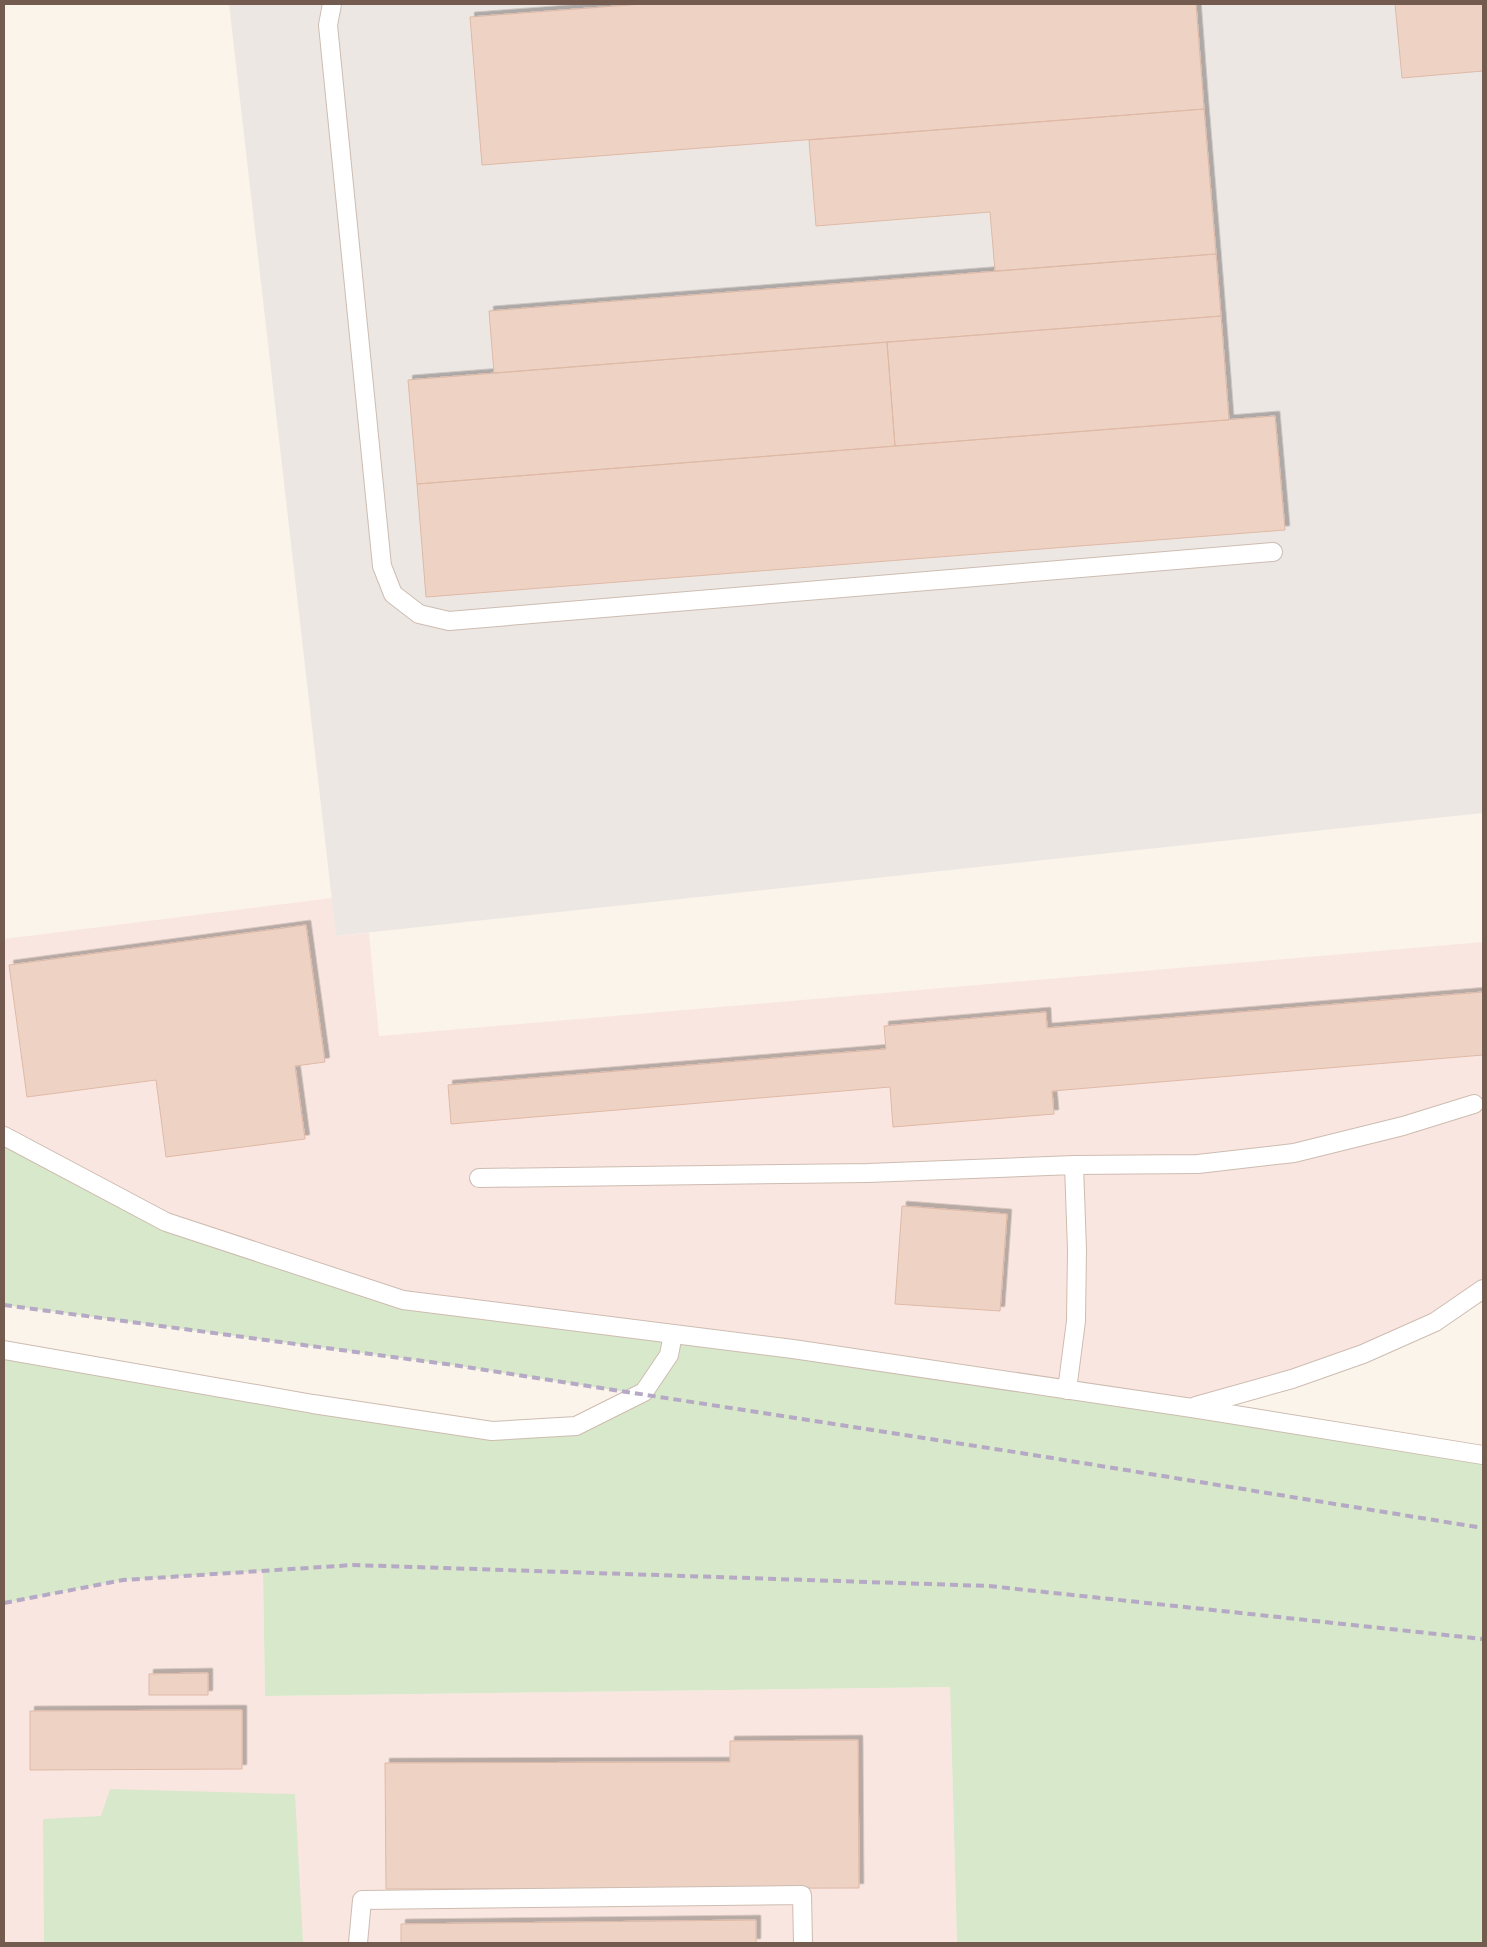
<svg xmlns="http://www.w3.org/2000/svg" width="1487" height="1947" viewBox="0 0 1487 1947" font-family="Barlow,sans-serif">
	<defs>
		<filter id="shadow"><feDropShadow dx="4.5" dy="-4.5" stdDeviation="0" flood-color="#0004"/></filter>
	</defs>
	<rect width="100%" height="100%" fill="#fbf4eb"/>
	<path fill="#fae6e0" d="M332 898 336 936 369 933 379 1036 1483 942V1289L1435 1322 1192 1408 403 1300 166 1222 4 1136V939Z
		M263 1571 265 1696 950 1687 957 1943H4V1603L123 1580Z"/>
	<path fill="#ede7e3" d="M229 4H1483V813L336 936Z"/>
	<path fill="#d8e8ca" d="M4 1136 166 1222 403 1300 1483 1455V1943H957L950 1687 265 1696 263 1571 123 1580 4 1603V1350L492 1431 576 1426 638 1394 453 1365 4 1305Z
		M110 1789 295 1794 303 1943H44L43 1819 101 1816Z"/>
	<path fill="#eed3c5" stroke="#dfb9a6" filter="url(#shadow)" d="M643 4H1196L1204 109 482 165 470 17Z
		M1395 4H1483V71L1402 78Z
		M1204 109 1216 254 995 271 990 212 816 226 809 140Z
		M1216 254 1221 316 494 373 489 311Z
		M1221 316 1229 420 895 446 887 342Z
		M887 342 895 446 417 484 408 380Z
		M1275 416 1285 530 426 597 417 484Z
		M306 925 325 1062 295 1066 305 1139 166 1157 156 1080 27 1097 9 965Z
		M1483 992V1055L1052 1091 1054 1114 893 1127 890 1087 451 1124 448 1085 886 1049 884 1026 1046 1012 1047 1028Z
		M902 1206 1007 1214 1000 1311 895 1304Z
		M208 1673V1695H149V1674Z
		M242 1710V1769L30 1770V1711Z
		M858 1740 859 1888 386 1889 385 1763 730 1762V1741Z
		M756 1920V1943H401V1924Z"/>
	<g fill="none" stroke-linecap="round" stroke-linejoin="round">
		<g stroke="#cdbcb1" stroke-width="20">
			<path id="lane" d="M332 4 328 25 382 566 393 594 419 614 449 621 1273 552
				M4 1136 166 1222 403 1300 793 1349 1192 1408 1483 1455
				M1074 1165 1198 1164 1294 1153 1403 1126 1474 1104
				M479 1178 868 1173 1074 1165 1077 1250 1076 1321 1067 1390
				M4 1350 313 1404 492 1431 576 1426 644 1392 669 1355 673 1334
				M1196 1406 1292 1379 1363 1354 1435 1322 1483 1289
				M358 1943 362 1900 802 1895 803 1943"/>
		</g>
		<use href="#lane" stroke="#fff" stroke-width="18"/>
		<path stroke="#b6a9c5" stroke-width="4" stroke-dasharray="8 5" stroke-linecap="butt" d="M4 1305 453 1365 1021 1453 1483 1528
			M4 1603 123 1580 353 1565 989 1586 1483 1639"/>
	</g>
	<rect width="1487" height="1947" fill="none" stroke="#745b50" stroke-width="10"/>
</svg>
